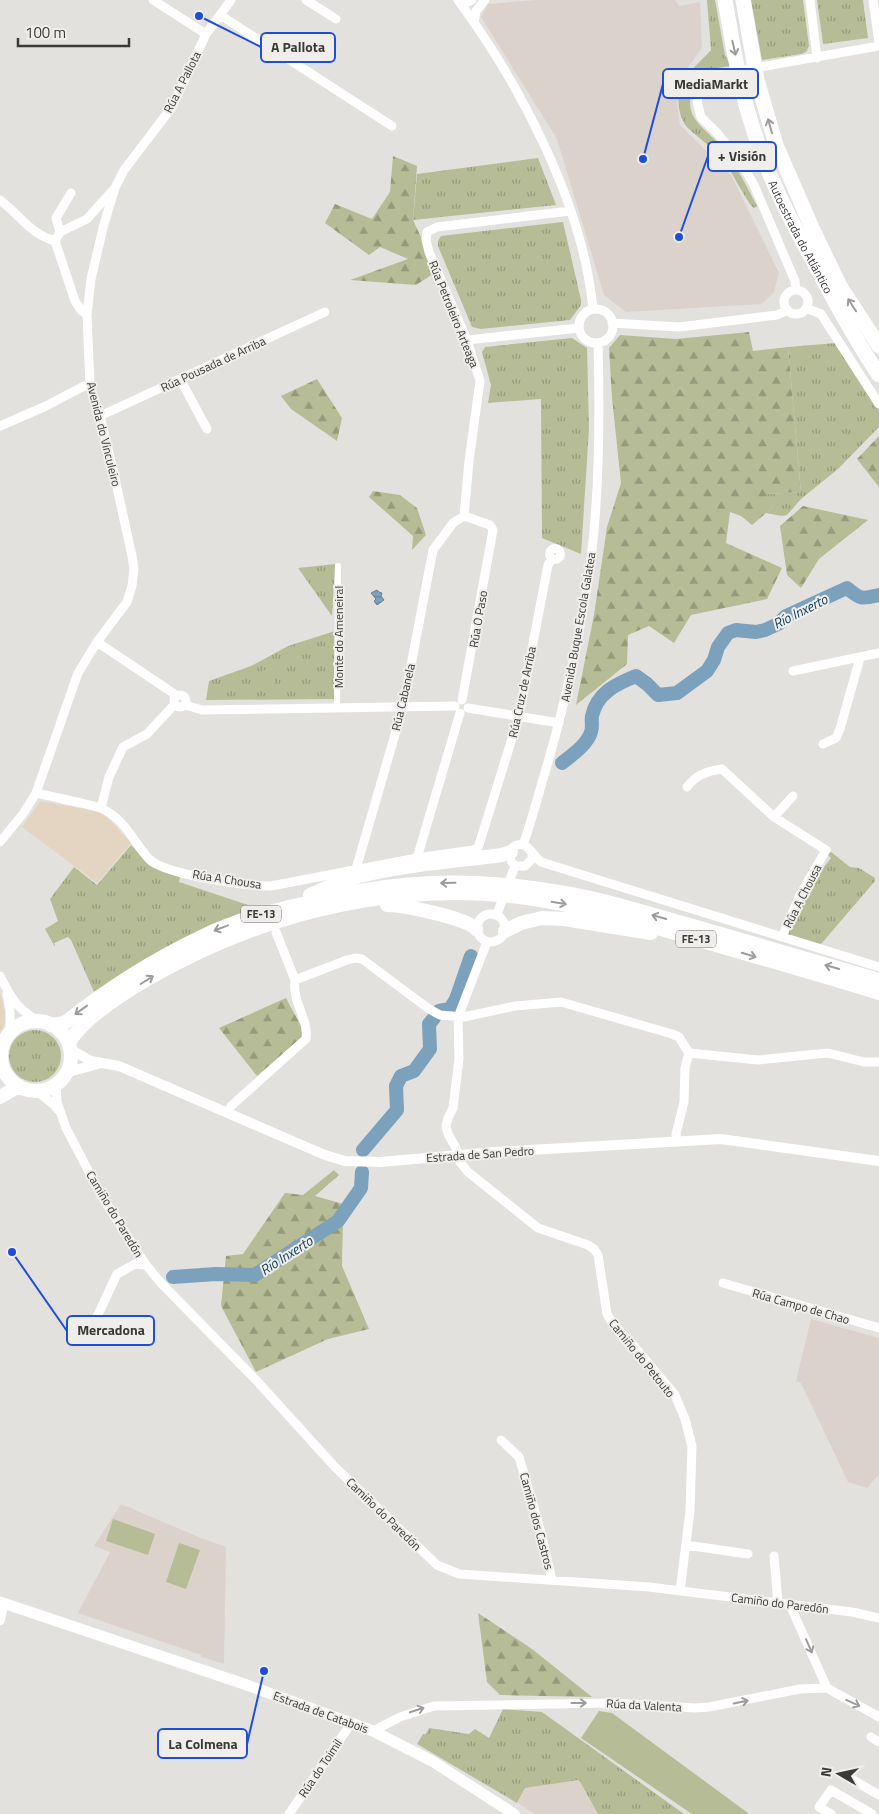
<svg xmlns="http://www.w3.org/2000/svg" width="879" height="1814" viewBox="0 0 879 1814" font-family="'Titillium Web',sans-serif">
	<defs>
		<pattern id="grass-tufts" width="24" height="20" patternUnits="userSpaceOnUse" patternTransform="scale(1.25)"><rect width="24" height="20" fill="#b6bc95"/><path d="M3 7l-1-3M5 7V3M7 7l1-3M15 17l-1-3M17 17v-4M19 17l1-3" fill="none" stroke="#959a7b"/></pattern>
		<pattern id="forest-firs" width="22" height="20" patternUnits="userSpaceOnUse" patternTransform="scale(1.25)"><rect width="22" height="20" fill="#b6bc95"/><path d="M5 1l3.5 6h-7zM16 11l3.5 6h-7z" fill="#959a7b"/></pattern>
		<pattern id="water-rules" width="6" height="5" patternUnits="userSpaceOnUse" patternTransform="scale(1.25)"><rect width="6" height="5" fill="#7ca1bc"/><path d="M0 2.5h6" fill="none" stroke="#67849a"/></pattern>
	</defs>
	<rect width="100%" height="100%" fill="#e3e1de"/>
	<path fill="#dbd3cb" d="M535 0H675L679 6 700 2 702 48 678 81 677 103 680 125 731 175 779 273 774 292 762 304 626 312 604 295 557 139 481 17 488 4Z
		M811 1319 879 1338V1474L867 1488 848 1482 801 1383 796 1381Z
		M121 1504 201 1538 226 1547 224 1664 201 1657V1655L78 1613 110 1552 94 1546Z
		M579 1780 598 1814H534L518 1803 525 1788Z"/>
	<path fill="#e4d5c2" d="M40 801 102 812 131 843 97 883 22 827Z
		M0 993 7 1018 0 1034Z"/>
	<path fill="url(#grass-tufts)" d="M707 0H715L725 55 731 66C715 68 700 70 694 87 683 113 697 122 714 139 719 144 724 150 728 156 740 172 748 189 757 206L754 208C748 205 730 168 723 159 713 147 699 139 688 128 683 123 680 115 679 108 675 80 695 68 711 50Z
		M751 0H803L809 46 806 52 801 54 762 60Z
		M817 0H863L868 38 823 44Z
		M538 158 556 205 413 220 417 174Z
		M563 222 581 300V305L570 320 481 329 472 327 438 246V241L441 236Z
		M572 338 587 348 589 429 581 554 542 538 541 399 488 403 491 385 482 352 485 347Z
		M836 343 879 409V427L838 469 801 499 787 515 782 516 766 513 773 507 766 494 801 492 788 347Z
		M335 564 332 616 298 568Z
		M335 631 334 699 206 700 209 681 251 666 288 646Z
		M131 845 150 866 180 877 179 882 254 907 199 931 94 992 71 940 68 937 54 943 55 947 45 929 58 921 50 899 74 867 97 885Z
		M831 852 850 867 859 868 875 878V881L822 943 818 945 789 936 788 930 816 871 824 867 831 858 827 854Z
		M9 1056a26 26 0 1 1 52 0a26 26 0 1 1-52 0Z
		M503 1709 542 1712 684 1814H598L579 1780 525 1788 517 1803 417 1744 423 1734H426L429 1728 469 1734 475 1729 489 1738Z"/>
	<path fill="url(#forest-firs)" d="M393 156 417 166 413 220 421 237 433 274 416 285 350 280 408 259 380 247 369 255 325 223 335 204 372 219 390 192Z
		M749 332 753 351 788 347 801 492 767 494 773 507 752 525 741 516 730 512 726 543 782 568 767 599 691 615 674 643 649 626 628 635 627 664 576 705 594 615 607 527 621 483 612 398 609 348 620 335 676 339Z
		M317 379 342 418 337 441 291 409 281 396Z
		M879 436V487L857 459Z
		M373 491 400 495 417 508 426 535 412 550 413 536 369 497Z
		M803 506 868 520 819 559 801 588 787 575 780 526Z
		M286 998 301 1026 303 1036 257 1076 219 1028Z
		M334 1170 339 1175 315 1196 350 1206 343 1218 342 1266 369 1329 328 1339 256 1372 221 1306 226 1256 243 1254 285 1193 303 1195Z
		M478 1613 532 1649 592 1697 500 1695 487 1682Z"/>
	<path fill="#b6bc95" d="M263 670H274V693H263Z
		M113 1519 155 1534 148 1555 106 1541Z
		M179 1543 200 1550 186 1589 166 1582Z
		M599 1711 612 1713 748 1813 747 1814H692L581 1738Z"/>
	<path fill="url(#water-rules)" stroke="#688295" d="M377 590 379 592 382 593 381 596 384 600 377 605 374 601 376 599 371 593Z"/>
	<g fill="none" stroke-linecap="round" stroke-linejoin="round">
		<path stroke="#7ca1bc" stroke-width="14" d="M562 763C572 755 587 745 591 732 593 727 591 721 592 716 597 693 616 684 636 676L647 684 658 695 677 693 707 671 714 660 718 647 728 633 736 630 756 632 765 630 778 624 786 616 847 588C861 600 862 599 879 595
			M439 1011 450 1009 456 999 471 956
			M363 1150 397 1110 396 1086 401 1076 414 1071 430 1049 429 1024 434 1018
			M173 1277 216 1274 255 1275 338 1221 361 1188 362 1172"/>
		<path stroke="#fff" stroke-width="6" d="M337 709 338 566"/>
		<path stroke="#fff" stroke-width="9" d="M153 0 206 34
			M306 0 336 19
			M458 0C520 84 583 204 593 309
			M810 0 817 58
			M873 0 879 42
			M462 5 472 0
			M220 15 392 126
			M474 23 476 11 485 0
			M0 200C19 214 31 235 55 241
			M60 232 56 218 71 193
			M796 290 795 281 754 185 742 164 718 134 701 117 697 102 701 87 710 77 727 73 879 46
			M784 302a12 12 0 1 1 24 0a12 12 0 1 1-24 0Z
			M806 308 821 314 879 404
			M579 326a17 17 0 1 1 34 0a17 17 0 1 1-34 0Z
			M87 315 81 310 75 301 55 241 60 232 87 219 113 190
			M612 323 679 327 777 315 788 310
			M467 340 579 328
			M180 379 207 429
			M100 416 325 312
			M0 426 46 406 84 386H90
			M464 516 469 461 480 381 467 340 429 252 426 240 427 232 437 227 570 211
			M549.5 554a5.5 5.5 0 1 1 11 0a5.5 5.5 0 1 1-11 0Z
			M97 642 173 693 175 696
			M793 671 879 653
			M174 701a6 6 0 1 1 12 0a6 6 0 1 1-12 0Z
			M185 705 202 710 455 706
			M468 708 559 723
			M823 744 836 738 840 729 860 658
			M687 787C696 775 707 771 722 769L774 817 826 850 800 895 782 937
			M36 793C51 796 66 800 81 803 88 805 96 806 103 809 127 822 132 840 149 859 165 875 248 886 271 886L417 858 473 850 478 848 519 716 548 565 552 559
			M101 808 109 777 123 747 147 734 174 705
			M774 817 793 796
			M0 842 23 814 36 793 78 673 97 642 127 602 132 586 134 569 132 556 114 474 100 416 90 386 87 315 91 279 104 224 115 188 124 170 172 107 206 34 231 0
			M523 845C531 823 537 799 544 776 565 705 581 632 591 558 600 487 600 414 598 343
			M532 854V859L525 866H515C506 858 510 841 524 845 529 847 536 858 541 862L879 967
			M417 858 460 713
			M356 869 403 707 433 550 453 523 464 516 490 525 493 530 462 700
			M477 928a14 14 0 1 1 28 0a14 14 0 1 1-28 0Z
			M497 914 515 866
			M276 932 295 980
			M487 942 458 1017 459 1059 453 1108 448 1118 446 1126 448 1134 456 1148 460 1162 468 1172 538 1228 588 1245 594 1249 598 1255 607 1314 613 1324 633 1345 675 1395 685 1419 692 1446 690 1511 680 1591
			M0 976C11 998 18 1011 40 1021
			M7 994 10 1011V1031
			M56 1084 57 1102 66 1128 101 1195 146 1265 161 1283 256 1380 335 1467 437 1565 459 1574 649 1587 852 1612 879 1618
			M36 1090 54 1105 58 1110
			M228 1113 231 1106 306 1039C309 1019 292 1003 295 980L347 960 355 958 362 959 429 1009 440 1015 464 1017 515 1006 561 1002 672 1034 679 1037 689 1053 758 1060 828 1053 864 1062H879
			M677 1141 676 1134 684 1102 685 1068 689 1053
			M723 1283 879 1328
			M95 1321 117 1274 135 1264 146 1265
			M501 1440 519 1457 540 1529 552 1580
			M686 1545 748 1554
			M774 1556 778 1603
			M790 1605 827 1688
			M0 1621 4 1604
			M373 1731 400 1717 434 1706 613 1703 695 1708 709 1707 800 1689 827 1688 879 1717
			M871 1737 879 1742
			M843 1774 879 1795
			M289 1814 352 1722
			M831 1814 819 1807 831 1790 872 1814"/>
		<path stroke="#fff" stroke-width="10" d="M70 1049 91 1061 119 1066 325 1155 345 1161 380 1162 494 1152 721 1139 879 1161
			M64 1075 72 1071 98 1064"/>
		<path stroke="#fff" stroke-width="11" d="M0 1602 244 1684 373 1731 432 1761 514 1814"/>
		<path stroke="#fff" stroke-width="14" d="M310 895C322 890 333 884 346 880 396 865 450 862 502 855L511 852
			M387 905C403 905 467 918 476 929
			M505 931 521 923 542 918 564 919 651 933
			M1 1056a35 35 0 1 1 70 0a35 35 0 1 1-70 0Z
			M51 1025 60 1024 66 1022C107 989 153 960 201 937 237 919 277 909 316 901 332 897 349 893 366 890 429 879 496 881 559 892 604 899 649 914 693 926 755 944 817 962 879 980
			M69 1043C86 1012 151 976 183 960 281 910 400 884 511 896 573 903 632 920 692 938 754 956 817 974 879 993
			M0 1097 19 1086"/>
		<g stroke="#fff" stroke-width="15">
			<path id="s1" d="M725 0C732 40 739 84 751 122 766 174 792 223 818 270 837 306 856 341 879 375"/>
			<path d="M743 0 757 80 776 145 812 228 840 286 879 346"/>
		</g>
	</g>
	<defs><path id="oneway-shaft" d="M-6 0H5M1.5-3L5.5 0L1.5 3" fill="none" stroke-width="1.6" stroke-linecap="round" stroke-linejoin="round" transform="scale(1.25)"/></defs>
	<g stroke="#9d9c9c">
		<use href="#oneway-shaft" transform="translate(734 48) rotate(77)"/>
		<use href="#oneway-shaft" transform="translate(770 126) rotate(-106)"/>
		<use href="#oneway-shaft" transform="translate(852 305) rotate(-123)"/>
		<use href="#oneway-shaft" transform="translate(448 883) rotate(179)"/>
		<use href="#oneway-shaft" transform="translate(559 903) rotate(10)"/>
		<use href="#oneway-shaft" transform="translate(659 917) rotate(-164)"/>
		<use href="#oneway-shaft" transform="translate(221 928) rotate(159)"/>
		<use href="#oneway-shaft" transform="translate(749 955) rotate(17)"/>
		<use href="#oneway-shaft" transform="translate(832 967) rotate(-164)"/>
		<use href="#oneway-shaft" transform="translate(147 980) rotate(-32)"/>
		<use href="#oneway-shaft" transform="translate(81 1010) rotate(144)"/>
		<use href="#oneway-shaft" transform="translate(809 1646) rotate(66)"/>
		<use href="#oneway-shaft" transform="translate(741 1702) rotate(-12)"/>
		<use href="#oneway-shaft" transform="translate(579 1703)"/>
		<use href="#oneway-shaft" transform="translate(853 1703) rotate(25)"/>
		<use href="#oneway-shaft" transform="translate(417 1710) rotate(-18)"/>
	</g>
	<g text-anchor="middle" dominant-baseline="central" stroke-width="4" stroke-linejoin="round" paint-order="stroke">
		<g fill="#f0eeeb" stroke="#71706e" stroke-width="1">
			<rect x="241" y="905.5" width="40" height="17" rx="4"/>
			<rect x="676" y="930.5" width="40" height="17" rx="4"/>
		</g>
		<g font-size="11" font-weight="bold" fill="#3b3a39">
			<text x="261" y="914">FE-13</text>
			<text x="696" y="939">FE-13</text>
		</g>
		<g font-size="12" fill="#3b3a39" stroke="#f0eeeb">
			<text transform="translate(182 82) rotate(-63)">Rúa A Pallota</text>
			<text stroke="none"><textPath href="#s1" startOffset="250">Autoestrada do Atlántico</textPath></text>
			<text transform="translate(454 314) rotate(68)">Rúa Petroleiro Arteaga</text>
			<text transform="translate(213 364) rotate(-25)">Rúa Pousada de Arriba</text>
			<text transform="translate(104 434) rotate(76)">Avenida do Vinculeiro</text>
			<text transform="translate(478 619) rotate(-80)">Rúa O Paso</text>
			<text transform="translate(578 627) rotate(-80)">Avenida Buque Escola Galatea</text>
			<text transform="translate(338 637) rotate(-90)">Monte do Ameneiral</text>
			<text transform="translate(522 692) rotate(-78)">Rúa Cruz de Arriba</text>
			<text transform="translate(403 697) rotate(-77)">Rúa Cabanela</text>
			<text transform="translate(227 879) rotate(9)">Rúa A Chousa</text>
			<text transform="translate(802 896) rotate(-63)">Rúa A Chousa</text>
			<text transform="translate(480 1154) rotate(-4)">Estrada de San Pedro</text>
			<text transform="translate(115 1214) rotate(59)">Camiño do Paredón</text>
			<text transform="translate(801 1306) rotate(16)">Rúa Campo de Chao</text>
			<text transform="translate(642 1358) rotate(51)">Camiño do Petouto</text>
			<text transform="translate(384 1514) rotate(44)">Camiño do Paredón</text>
			<text transform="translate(537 1521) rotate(75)">Camiño dos Castros</text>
			<text transform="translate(780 1603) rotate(7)">Camiño do Paredón</text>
			<text transform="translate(644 1705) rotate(3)">Rúa da Valenta</text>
			<text transform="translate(321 1712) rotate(20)">Estrada de Catabois</text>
			<text transform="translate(320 1768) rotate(-56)">Rúa do Toimil</text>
		</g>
		<g font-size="14" font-style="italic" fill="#0c3c58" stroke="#f0eeeb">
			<text transform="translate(800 611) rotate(-27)">Río Inxerto</text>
			<text transform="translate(286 1255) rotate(-33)">Río Inxerto</text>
		</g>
	</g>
	<path fill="none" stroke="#1d4ed8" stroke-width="2" d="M199 16L261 47M643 159L663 84M679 237L708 156M12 1252L67 1331M264 1671L247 1744"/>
	<g fill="#1d4ed8" stroke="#f0eeeb" stroke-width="2">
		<circle cx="199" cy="16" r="5"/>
		<circle cx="643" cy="159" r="5"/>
		<circle cx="679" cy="237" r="5"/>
		<circle cx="12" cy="1252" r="5"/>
		<circle cx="264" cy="1671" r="5"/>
	</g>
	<g fill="#f0eeeb" stroke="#1d4ed8" stroke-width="2">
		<rect x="261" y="33" width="74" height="29" rx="5"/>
		<rect x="663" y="69" width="95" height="29" rx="5"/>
		<rect x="708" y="142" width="68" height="29" rx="5"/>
		<rect x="67" y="1316" width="87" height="29" rx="5"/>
		<rect x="158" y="1729" width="89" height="29" rx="5"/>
	</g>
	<g font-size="14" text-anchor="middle" font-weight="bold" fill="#3b3a39">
		<text x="298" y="52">A Pallota</text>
		<text x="711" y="89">MediaMarkt</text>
		<text x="742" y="161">+ Visión</text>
		<text x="111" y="1335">Mercadona</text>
		<text x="203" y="1749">La Colmena</text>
	</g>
	<g transform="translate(839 1774) rotate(279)" stroke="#f0eeeb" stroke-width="4" paint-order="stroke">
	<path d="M0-4L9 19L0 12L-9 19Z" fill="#3b3a39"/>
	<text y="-8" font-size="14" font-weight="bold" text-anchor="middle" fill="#3b3a39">N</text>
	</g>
	<path d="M18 38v8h111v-8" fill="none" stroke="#3b3a39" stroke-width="2.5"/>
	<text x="25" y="38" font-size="15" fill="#3b3a39" stroke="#f0eeeb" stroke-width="4" paint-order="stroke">100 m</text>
</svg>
